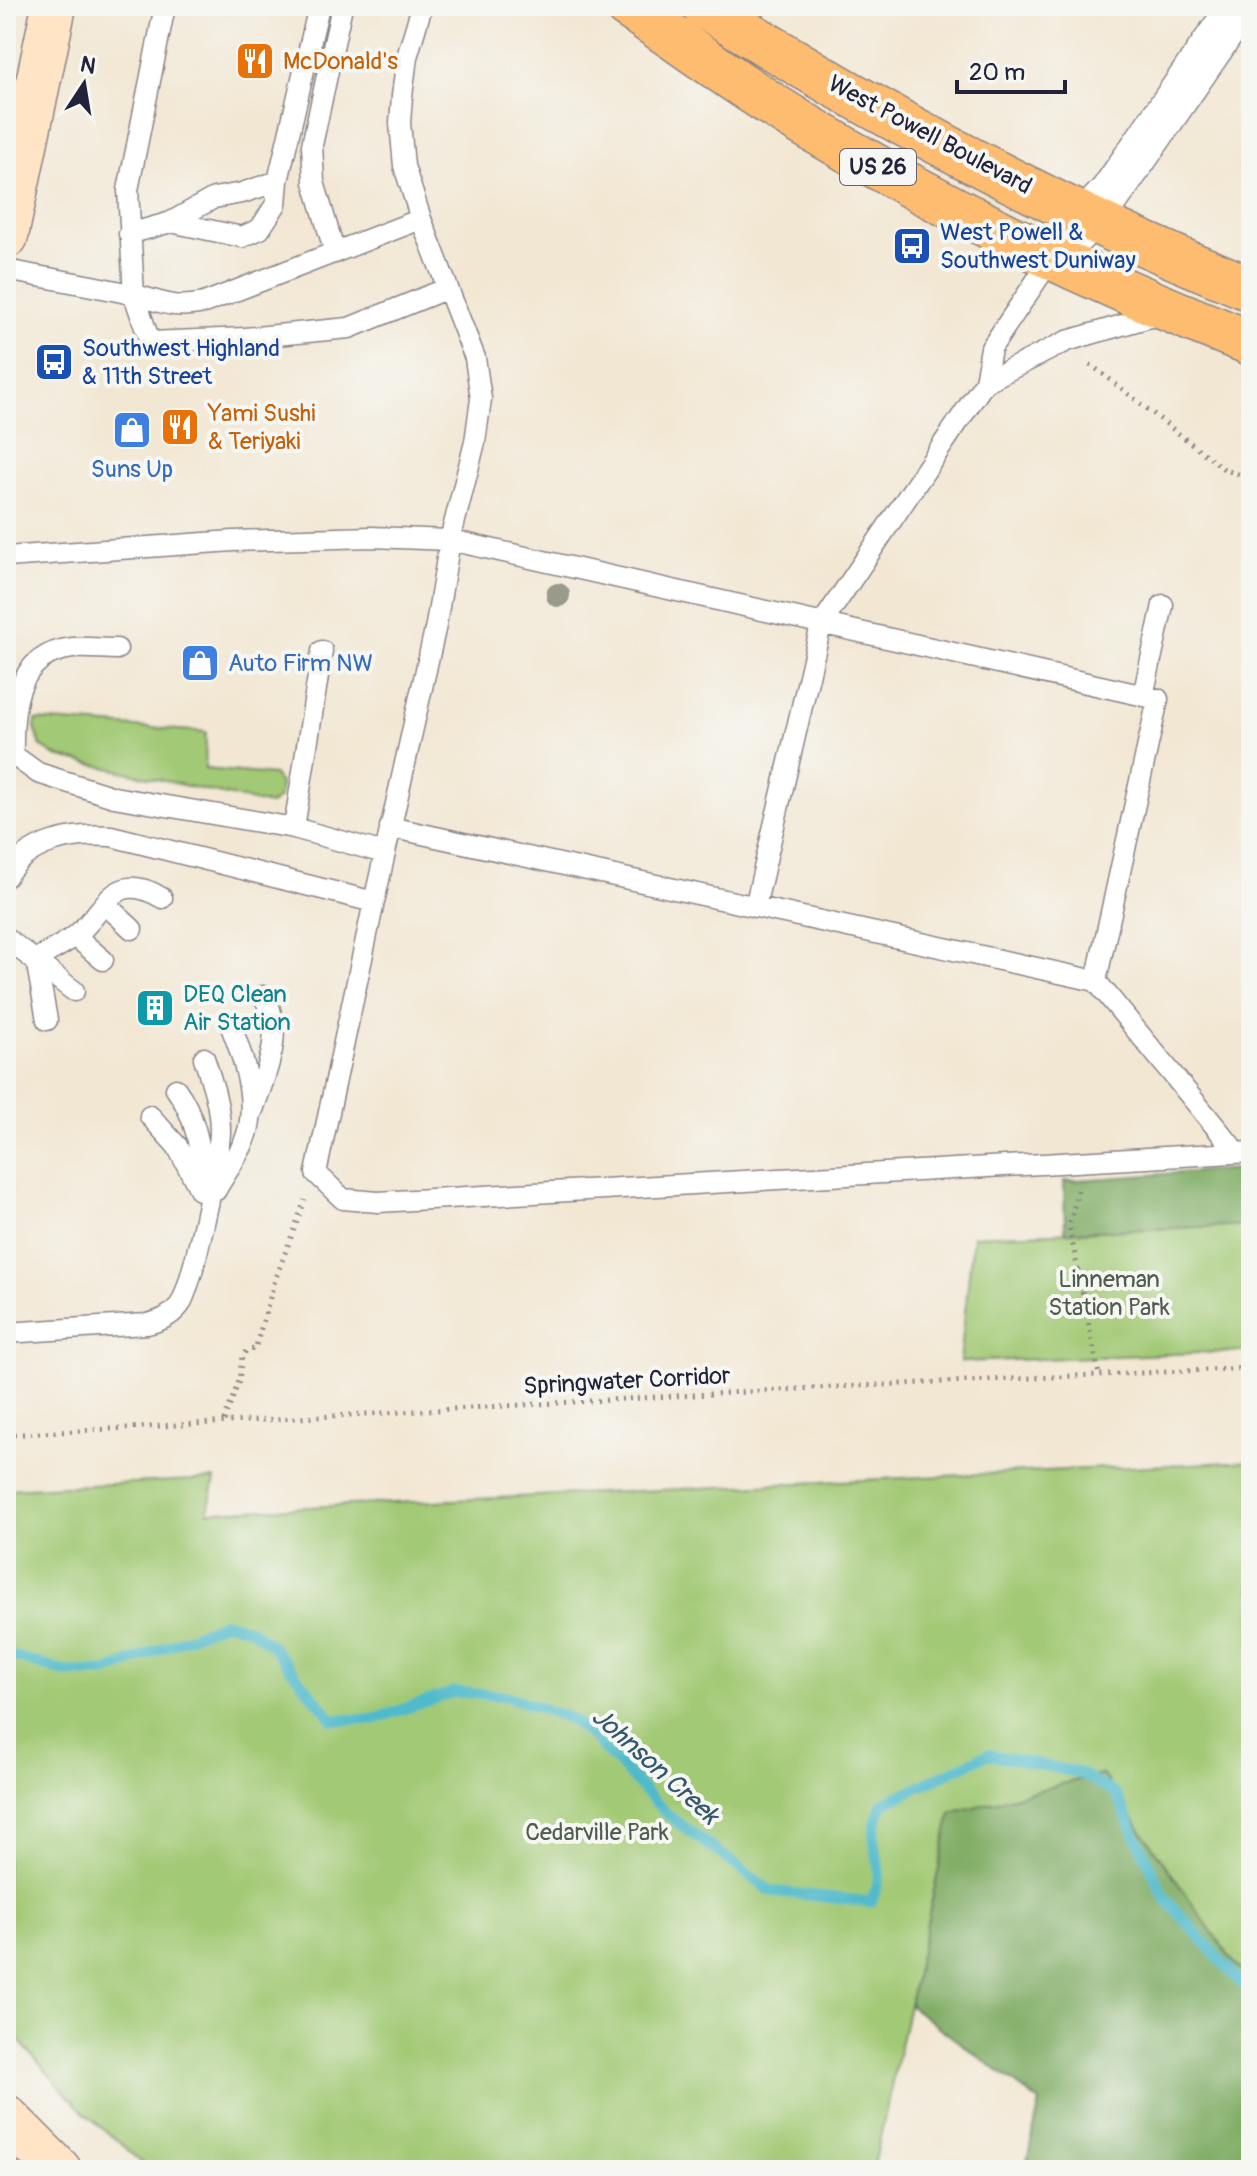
<svg xmlns="http://www.w3.org/2000/svg" width="1257" height="2176" viewBox="0 0 1257 2176" font-family="Pangolin,sans-serif">
	<rect width="100%" height="100%" fill="#f6f6f2"/>
	<filter id="ink" filterUnits="userSpaceOnUse"><feTurbulence type="fractalNoise" baseFrequency=".0125" numOctaves="2"/><feDisplacementMap in="SourceGraphic" scale="16" xChannelSelector="R" yChannelSelector="G"/><feConvolveMatrix kernelMatrix="1 2 1 2 8 2 1 2 1" color-interpolation-filters="sRGB"/></filter>
	<filter id="wash" filterUnits="userSpaceOnUse"><feTurbulence type="fractalNoise" baseFrequency=".006" numOctaves="4" result="noise"/><feDisplacementMap in="SourceGraphic" scale="32" xChannelSelector="R" yChannelSelector="G"/><feGaussianBlur stdDeviation="1.8" result="paint"/><feColorMatrix in="noise" values="0 0 0 0 0 0 0 0 0 0 0 0 0 0 0 0 0 1.4 0 .05"/><feComposite in="paint" operator="in"/></filter>
	<g filter="url(#wash)">
		<rect width="100%" height="100%" fill="#f2e7d3"/>
		<path fill="#a2c975" stroke="#627658" stroke-width="2" d="M36 720 206 732 205 769 274 775 280 784 279 797 270 805 56 756 41 746 35 728Z
			M1251 1225V1351L960 1362 973 1236Z
			M1251 1461V1978L1235 1965 1102 1774 951 1813 873 2170H150L74 2103 75 2101 71 2099 6 2026V1489L215 1479 208 1512Z"/>
		<path fill="#81ad66" stroke="#526850" stroke-width="2" d="M1251 1168V1225L1065 1232 1064 1181Z
			M1102 1774 1235 1965 1251 1978V2170H1025L1040 2102 909 2005 951 1813Z"/>
		<g fill="none" stroke-linecap="round" stroke-linejoin="round">
			<path stroke="#4fbacb" stroke-width="11" d="M6 1654 66 1672H106L225 1622 250 1629 271 1645 333 1720 374 1719 454 1692 507 1696 571 1719 597 1742 669 1816 771 1891 871 1902C885 1871 877 1868 874 1837 873 1827 879 1814 882 1804L988 1754 1080 1773 1116 1794 1165 1898 1238 1980 1251 1990"/>
		</g>
	</g>
	<g filter="url(#ink)">
		<g fill="none" stroke-linecap="round" stroke-linejoin="round">
			<g stroke="#8a8487" stroke-width="23">
				<path id="lane" d="M165 6 128 190 134 295 150 342 245 338 349 328 448 288
					M422 6 407 57 402 96 400 123 404 166 421 219 475 358 481 399 475 442 450 540 436 625 374 902 316 1173 343 1199 378 1202 1251 1152
					M171 222 214 198 242 193 278 181
					M129 234 171 222 242 237 260 229 276 204 278 181 319 6
					M335 253 314 182 312 145 342 6
					M6 270C47 278 90 285 131 294 162 301 170 310 204 303L421 219
					M985 382 1067 341 1164 313
					M6 557 233 541 371 537 450 540 1158 699 1096 981 390 827
					M117 649C103 649 87 647 73 648 15 654 12 709 13 755L38 773 114 797 294 828 384 853
					M1143 696 1163 605
					M294 828 322 651
					M6 877C27 841 73 833 111 836L374 902
					M105 904 132 929
					M755 907 821 625 985 382 991 348 1051 259
					M75 936 103 960
					M6 938 74 991
					M1096 981 1237 1153
					M47 1020 36 959C48 952 63 945 75 936 107 911 112 868 162 898
					M176 1089C197 1118 200 1149 205 1184
					M253 1110C265 1074 287 1031 263 996
					M150 1116 177 1146 200 1190
					M216 1190C225 1174 237 1158 245 1140 259 1106 245 1062 232 1029
					M6 1333 147 1324C160 1321 170 1317 179 1306 192 1290 220 1155 220 1131 220 1105 212 1082 204 1058"/>
			</g>
			<g stroke="#8a8487" stroke-width="45">
				<path id="street" d="M1051 259 1111 193 1240 6"/>
			</g>
			<g stroke="#8a8487" stroke-width="47">
				<path id="secondary" d="M6 236 54 6
					M6 2117 59 2170"/>
			</g>
			<g stroke="#8a8487" stroke-width="47">
				<path id="primary" d="M627 6C684 44 740 86 798 121 943 209 1094 282 1251 343
					M704 6C877 115 1061 213 1251 289"/>
			</g>
			<path stroke="#8a8487" stroke-width="5" stroke-dasharray="2 6" stroke-linecap="butt" d="M1090 364 1225 470 1251 478
				M1078 1190 1069 1226 1099 1375
				M224 1421 239 1381 242 1356 247 1350 255 1349 275 1280 305 1200
				M6 1435 814 1388 1251 1368"/>
			<use href="#lane" stroke="#fff" stroke-width="20"/>
			<use href="#street" stroke="#fff" stroke-width="42"/>
			<use href="#secondary" stroke="#ffe4c6" stroke-width="44"/>
			<use href="#primary" stroke="#febc70" stroke-width="44"/>
		</g>
		<circle fill="#989b8a" cx="558" cy="595" r="12"/>
	</g>
	<defs>
		<g id="restaurant-square" transform="scale(2)"><rect x="-9" y="-9" width="18" height="18" rx="4" fill="#e8710a" stroke="#f6f6f2"/><path d="M-5-6h1v4h1v-4h1v4h1v-4h1v5L-1.5 .5V6h-2V.5L-5-1ZM5-6V6H3V1.5H1.5Q1.5-4 5-6Z" fill="#fff"/></g>
		<g id="bus-square" transform="scale(2)"><rect x="-9" y="-9" width="18" height="18" rx="4" fill="#1a4fb4" stroke="#f6f6f2"/><path d="M-5-6H5V4H4V6H2V4H-2V6H-4V4H-5ZM-3.5-4V0h7V-4ZM-3.5 1.2v1.5H-2V1.2ZM2 1.2v1.5H3.5V1.2Z" fill="#fff"/></g>
		<g id="shop-square" transform="scale(2)"><rect x="-9" y="-9" width="18" height="18" rx="4" fill="#3f7fe0" stroke="#f6f6f2"/><path d="M-5-2.5h2.3a2.7 3.5 0 0 1 5.4 0H5L5.5 6h-11ZM-1.5-2.5h3a1.5 2.3 0 0 0-3 0Z" fill="#fff"/></g>
		<g id="building-square" transform="scale(2)"><rect x="-9" y="-9" width="18" height="18" rx="4" fill="#0f9aa8" stroke="#f6f6f2"/><path d="M-4-6H4V6H1V3H-1V6H-4ZM-2.5-4.3h1.7v1.8h-1.7ZM.8-4.3h1.7v1.8H.8ZM-2.5-1h1.7V.8h-1.7ZM.8-1h1.7V.8H.8Z" fill="#fff"/></g>
	</defs>
	<g fill-rule="evenodd">
		<use href="#restaurant-square" x="255" y="61"/>
		<use href="#bus-square" x="912" y="246"/>
		<use href="#bus-square" x="54" y="362"/>
		<use href="#restaurant-square" x="180" y="427"/>
		<use href="#shop-square" x="132" y="430"/>
		<use href="#shop-square" x="200" y="663"/>
		<use href="#building-square" x="155" y="1008"/>
	</g>
	<g text-anchor="middle" dominant-baseline="central" stroke-width="8" stroke-linejoin="round" paint-order="stroke">
		<rect fill="#f6f6f2" stroke="#626272" stroke-width="2" x="840" y="149" width="76" height="36" rx="6"/>
		<g font-size="22" font-weight="bold" fill="#22223b">
			<text x="878" y="167">US 26</text>
		</g>
		<g font-size="24" fill="#c56008" stroke="#f6f6f2" text-anchor="start">
			<text x="283" y="61">McDonald's</text>
			<text x="208" y="413">Yami Sushi<tspan x="208" dy="28">&amp; Teriyaki</tspan></text>
		</g>
		<g font-size="24" fill="#22223b" stroke="#f6f6f2">
			<text transform="translate(930 135) rotate(28)">West Powell Boulevard</text>
			<text transform="translate(627 1381) rotate(-3)">Springwater Corridor</text>
		</g>
		<g font-size="24" fill="#164399" stroke="#f6f6f2" text-anchor="start">
			<text x="940" y="232">West Powell &amp;<tspan x="940" dy="28">Southwest Duniway</tspan></text>
			<text x="82" y="348">Southwest Highland<tspan x="82" dy="28">&amp; 11th Street</tspan></text>
		</g>
		<g font-size="24" fill="#366cbe" stroke="#f6f6f2">
			<text x="132" y="469">Suns Up</text>
			<text x="228" y="663" text-anchor="start">Auto Firm NW</text>
		</g>
		<g font-size="24" fill="#0d838f" stroke="#f6f6f2" text-anchor="start">
			<text x="183" y="994">DEQ Clean<tspan x="183" dy="28">Air Station</tspan></text>
		</g>
		<g font-size="24" fill="#4f5c4f" stroke="#f6f6f2">
			<text x="1109" y="1279">Linneman<tspan x="1109" dy="28">Station Park</tspan></text>
			<text x="597" y="1832">Cedarville Park</text>
		</g>
		<g font-size="26" font-style="italic" fill="#32576d" stroke="#f6f6f2">
			<text transform="translate(655 1766) rotate(42)">Johnson Creek</text>
		</g>
	</g>
	<rect width="1257" height="2176" fill="none" stroke="#f6f6f2" stroke-width="32"/>
	<g transform="translate(84 84) rotate(12)" stroke="#f6f6f2" stroke-width="6" paint-order="stroke">
	<path d="M0-6L14 30L0 20L-14 30Z" fill="#22223b"/>
	<text y="-12" font-size="22" font-weight="bold" text-anchor="middle" fill="#22223b">N</text>
	</g>
	<path d="M957 80v12h108v-12" fill="none" stroke="#22223b" stroke-width="4"/>
	<text x="969" y="80" font-size="24" fill="#22223b" stroke="#f6f6f2" stroke-width="6" paint-order="stroke">20 m</text>
</svg>
